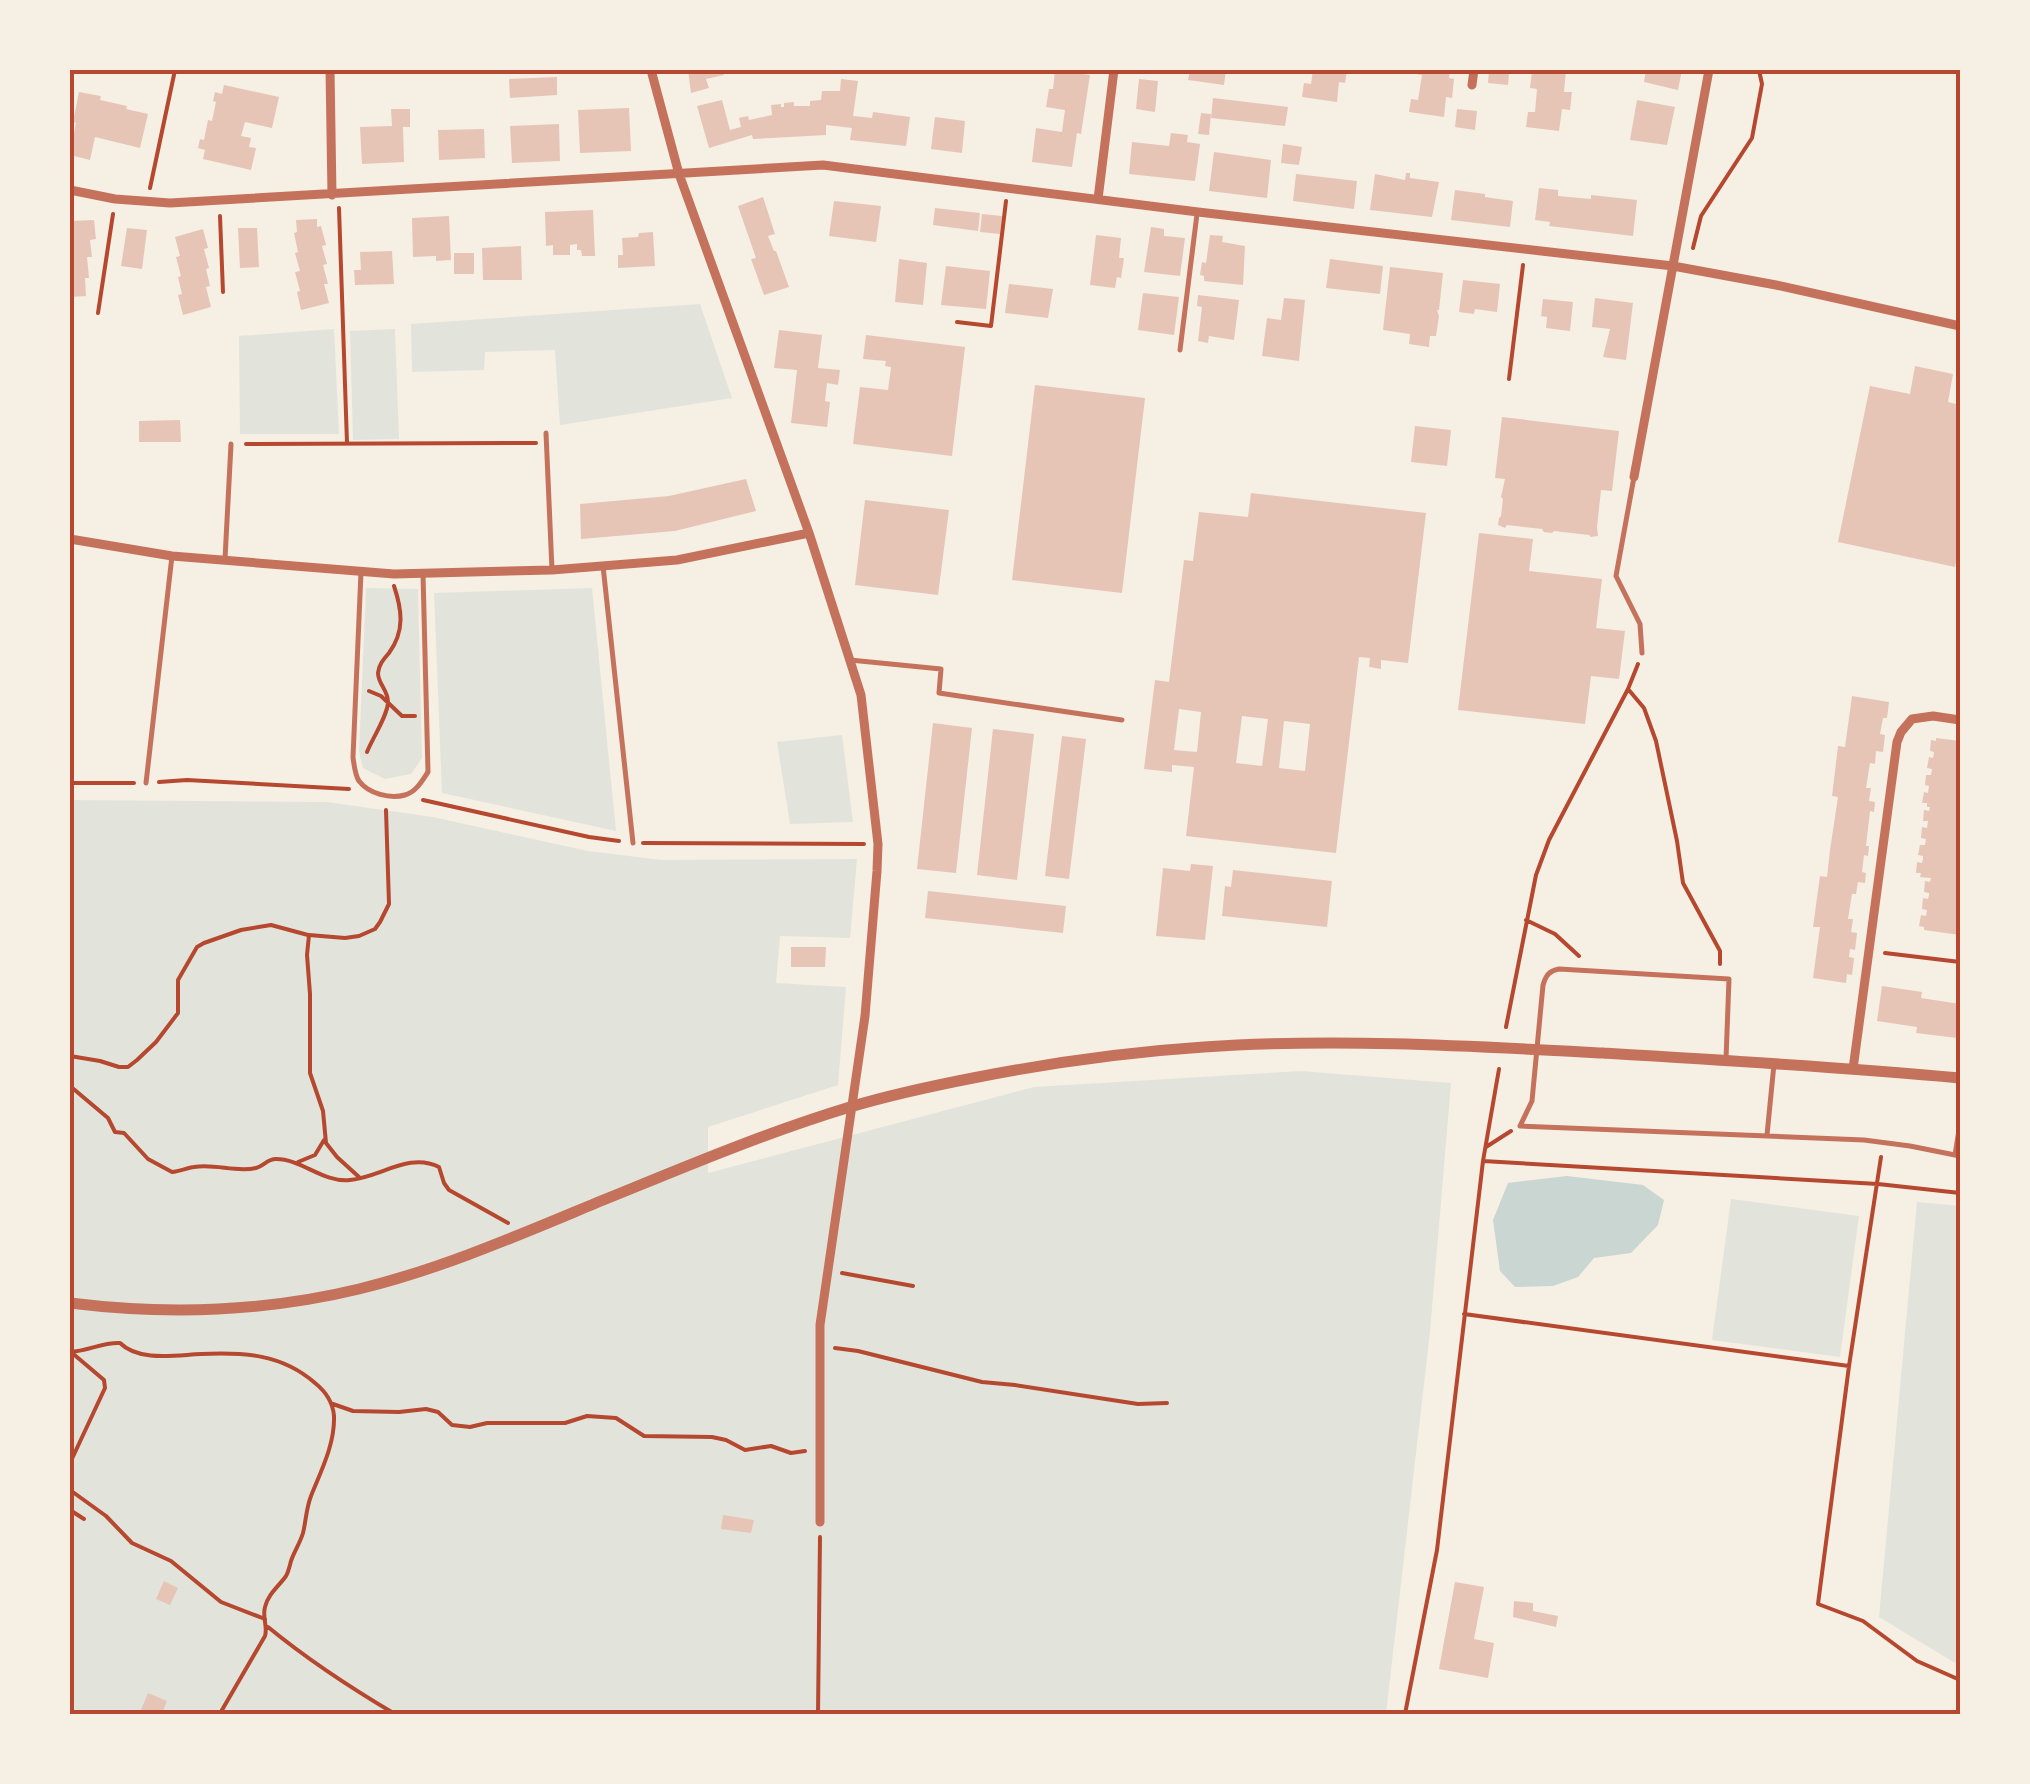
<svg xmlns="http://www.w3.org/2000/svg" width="2030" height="1784" viewBox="0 0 2030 1784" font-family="'Open Sans',sans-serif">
	<rect width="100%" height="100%" fill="#f6efe4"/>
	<path fill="#e2e4dc" d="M700 304 732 398 560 425 555 350 485 352 484 370 412 372 411 324Z
		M334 329 339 434H240L239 336Z
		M395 329 399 439 353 440 350 331Z
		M366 588 418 589 422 758 411 774 385 779 363 768 359 752Z
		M592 588 616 831 442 793 434 593Z
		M842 735 853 822 790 824 777 742Z
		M70 800 327 802 433 817 588 851 662 860 857 859 850 938 780 936 776 983 846 987 838 1085 708 1127V1173L1034 1087 1300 1071 1451 1083 1430 1332 1386 1714H70Z
		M1731 1199 1859 1216 1840 1357 1712 1340Z
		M1917 1202 1960 1206V1666L1879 1617Z"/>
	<path fill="#c9d6d2" d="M1567 1176 1643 1185 1664 1200 1658 1225 1631 1253 1594 1258 1578 1277 1553 1286 1515 1287 1500 1271 1493 1220 1508 1183Z"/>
	<path fill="#e6c5b7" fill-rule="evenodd" d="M688 70H723L724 75 706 79 709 88 691 93Z
		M1055 70 1090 75 1081 134 1077 133 1072 167 1032 162 1036 128 1062 132 1065 110 1046 107 1049 89H1053Z
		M1190 70H1226L1224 85 1188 80Z
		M1313 70H1347L1345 83 1339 82 1337 102 1302 97 1304 83 1311 84Z
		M1415 70H1450L1449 78 1454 79 1452 98 1446 97 1444 117 1409 112 1411 99 1418 100 1422 75 1415 74Z
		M1539 70H1566L1564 92H1572L1570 110 1562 109 1559 131 1526 127 1528 112H1535L1537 89 1530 88 1532 72 1539 73Z
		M1646 70H1682L1678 90 1644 82Z
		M1489 71 1509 73 1508 85 1488 83Z
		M557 77V95L510 98 509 79Z
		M841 79 858 81 853 116 872 118 873 112 910 117 906 146 850 140 852 128 826 125V135L753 139 752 135 709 148 697 106 722 100 730 130 741 127 739 118 748 116 749 120 772 115 771 105 781 104V107H784V103L794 102V106H810V101L821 100 822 91H840Z
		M1139 79 1158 81 1155 112 1136 109Z
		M224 85 279 97 272 128 245 122 241 136 251 138 249 147 256 148 251 170 203 159 205 150 198 148 200 139 204 140 208 120 212 121 216 102 213 101 215 92 222 94Z
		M79 92 101 96 100 100 127 106 126 109 148 114 140 148 95 137 90 160 70 155 76 123 73 122Z
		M1213 98 1288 107 1285 126 1211 118Z
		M1637 100 1675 107 1667 145 1630 140Z
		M629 108 631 151 580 153 578 110Z
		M391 109H410V127H403L404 162 362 164 360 127 392 126Z
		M1457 109 1477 111 1475 130 1455 127Z
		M1201 113 1211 114 1209 135 1198 134Z
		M935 117 965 121 962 153 931 149Z
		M559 124 560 161 512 163 510 126Z
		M484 129 485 158 439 160 438 130Z
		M1171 133 1188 135 1187 142 1200 144 1195 181 1129 174 1132 142 1169 146Z
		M1283 144 1302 147 1299 165 1281 163Z
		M1214 152 1271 160 1267 198 1209 191Z
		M1406 173H1410V178L1439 182 1432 217 1370 210 1375 174 1405 180Z
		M1296 174 1357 181 1354 209 1293 201Z
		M1539 188 1558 190V196L1591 199V195L1637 200 1633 236 1549 226 1550 222 1535 220Z
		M1455 190 1485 194V197L1513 201 1510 227 1451 220Z
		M763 197 775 234 768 236 774 251H776L789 287 764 295 751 259 756 258 738 206Z
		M834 201 881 206 876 242 829 236Z
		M935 208 980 213 978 231 933 225Z
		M593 210 595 256H582L581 250H577V244L570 245V255H553V245L546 246 545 212Z
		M982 214 1002 216 1000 234 980 232Z
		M449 216 451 260 436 261V256L413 257 412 218Z
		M317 219V227L321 226 326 245 322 246 327 264 323 265 328 284H324L329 303 301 310 297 292 300 291 295 272 300 271 295 253 298 252 294 233 297 232 296 220Z
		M94 220 96 239 90 240 92 257H87L89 278H85L86 296 70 297V221Z
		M1151 227 1164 229V236L1185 238 1180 276 1144 272Z
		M127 228 147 230 142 269 121 266Z
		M238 228H257L259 267 240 268Z
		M203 229 208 248 204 249 209 268 206 269 210 286 206 287 211 307 183 315 178 295 182 294 178 277 181 276 176 257 180 256 175 237Z
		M653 232 655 266 618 268V255H623L622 238 638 237 639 233Z
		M1096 235 1121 238 1119 258H1124L1121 278 1117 277 1115 288 1090 285Z
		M1210 235 1223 236 1222 242 1245 246 1243 285 1204 281V276L1200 275 1202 262 1206 263Z
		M521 246 522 280H483L482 248Z
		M392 251 394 284 355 285 354 270H361L360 252Z
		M454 253H474V274H454Z
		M899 259 927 263 923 305 895 302Z
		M1330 259 1383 266 1380 294 1326 288Z
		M946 266 990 271 986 309 941 305Z
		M1390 267 1443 273 1439 310H1437L1439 316 1436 336H1430L1429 347 1409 344 1410 334 1383 330Z
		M1463 280 1500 284 1497 312 1475 309 1474 314 1459 312Z
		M1009 284 1053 289 1048 318 1005 313Z
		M1143 293 1179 297 1174 335 1138 330Z
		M1198 295 1239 300 1234 340 1209 336 1208 343 1198 341 1202 307 1197 306Z
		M1284 298 1305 300 1299 361 1262 356 1267 318 1281 320Z
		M1595 298 1633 303 1626 360 1603 357 1610 329 1592 327Z
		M1543 299 1573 302 1570 331 1546 328 1547 317 1541 316Z
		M779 330 822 335 818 368 840 370 838 385 827 383 825 401 830 402 827 427 791 423 797 370 774 368Z
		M866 335 965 347 952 456 853 444 860 387 888 390 891 367 885 366 886 361 863 359Z
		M1915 366 1953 374 1948 402 1960 405V543L1955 567 1838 542 1870 386 1910 394Z
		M1035 385 1145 398 1122 593 1012 580Z
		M1502 417 1619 431 1612 491 1601 490 1597 527 1598 536 1591 537 1589 535 1554 531 1552 533 1544 532 1542 529 1507 525 1505 528 1498 525 1499 518 1501 516 1503 499 1501 497 1505 479 1495 478Z
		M180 420 181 442H139V421Z
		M1415 426 1451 430 1447 466 1411 462Z
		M746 479 756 511 675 531 581 539 580 504 669 496Z
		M1251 493 1426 513 1408 663 1381 660V669L1369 667 1370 658 1359 657 1336 853 1186 836 1194 767 1172 765V772L1144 769 1155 680 1169 682 1184 560 1193 561 1199 512 1248 517ZM1179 709 1201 712 1197 752 1174 750ZM1242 716 1268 719 1262 766 1236 763ZM1284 721 1310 724 1305 771 1279 768Z
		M865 500 949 510 938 595 855 585Z
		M1479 533 1533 539 1529 571 1602 579 1596 628 1625 631 1619 679 1591 676 1585 724 1458 710Z
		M1852 696 1889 702 1887 718H1883L1880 734 1885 735 1883 752 1876 751 1875 764 1870 763 1866 788H1871L1869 801 1875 802 1874 812 1870 811 1866 846H1869L1868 856 1864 855 1862 872 1866 873 1865 883 1858 882 1856 894H1852L1848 919H1853L1851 932 1857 933 1855 950 1850 949 1849 957 1854 958 1852 975 1847 974 1846 983 1813 978 1820 927H1813L1820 876 1827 877 1830 850 1838 797 1832 796 1838 746 1845 747Z
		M933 723 972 728 956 873 917 869Z
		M993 729 1034 734 1017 880 977 875Z
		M1062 736 1086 739 1069 879 1045 876Z
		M1936 738 1960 741V862L1957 882H1960V935L1924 930V927L1919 926 1921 915 1926 916 1927 910 1922 909 1923 898 1928 899 1929 895V893L1924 892 1925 881 1930 882 1931 878 1920 877 1921 873H1916L1917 862 1922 863 1923 859V856L1918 855 1920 845H1925L1926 839 1921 838 1922 827 1927 828 1928 821H1923L1924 810 1929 811 1930 807H1927V803H1922L1924 792 1928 793 1929 786 1925 785 1926 775H1931L1932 769 1927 768 1929 757 1933 758 1934 752 1930 751 1931 740 1936 741Z
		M1191 864 1213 866 1205 940 1156 936 1163 868 1190 871Z
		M1233 870 1332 881 1327 927 1222 916 1225 886 1231 887Z
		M928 891 1066 906 1063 933 925 918Z
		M791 947H826L825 967H791Z
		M1882 986 1922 992 1921 998 1960 1004 1957 1038 1916 1033 1917 1027 1877 1021Z
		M723 1515 754 1520 751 1533 721 1529Z
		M164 1581 178 1588 170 1605 156 1599Z
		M1455 1582 1484 1587 1474 1639 1494 1643 1488 1678 1439 1669Z
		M1514 1601 1533 1603V1611L1558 1616 1556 1627 1513 1617Z
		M148 1693 167 1701 162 1714 140 1712Z"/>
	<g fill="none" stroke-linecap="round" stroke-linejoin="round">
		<path stroke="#b5482f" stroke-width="4" d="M150 188 175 70
			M339 208 347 443
			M220 216 223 292
			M1693 248 1701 216 1752 138 1762 84 1759 70
			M98 313 113 214
			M957 322 991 326 1006 201
			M1509 379 1523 265
			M246 444 536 443
			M1628 689 1644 708 1656 741 1677 841 1683 883 1720 951V964
			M369 691 381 696 402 716H415
			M367 752C372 739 388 715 388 702 388 690 378 684 378 673 379 664 384 659 389 653 405 631 402 610 394 586
			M159 782 187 780 349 789
			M70 783H134
			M423 800 589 837 619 841
			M643 843 864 844
			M1526 920 1555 934 1579 956
			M1885 953 1960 962
			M1506 1027 1536 875 1549 840 1628 689 1638 664
			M70 1056 100 1061 119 1067H128L137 1060 156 1042 178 1013V980L197 947 204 943 241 930 271 925 308 935
			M1958 1063 1960 1048
			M70 1086 108 1118 115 1132 124 1133 148 1159 172 1172C180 1171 187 1168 194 1167 215 1163 236 1173 256 1168 264 1166 267 1159 276 1159 302 1159 323 1183 350 1180 381 1177 409 1152 439 1167L444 1183 449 1190 508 1223
			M1486 1147 1511 1131
			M1881 1157 1849 1366 1818 1604 1863 1621 1917 1661 1960 1680
			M1483 1161 1878 1184 1960 1193
			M298 1162 315 1155 324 1140
			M359 1177 337 1157 326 1143 323 1111 310 1073V994L307 955 309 935 345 938 359 936 375 929 380 922 389 904 386 810
			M842 1273 913 1286
			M1464 1314 1849 1366
			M835 1348 858 1351 982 1382 1015 1385 1138 1404 1167 1403
			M70 1352C88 1351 103 1342 120 1343 139 1362 176 1355 201 1354 244 1352 282 1354 315 1383 325 1391 333 1403 334 1416 335 1444 321 1471 311 1496 306 1509 306 1521 303 1533 300 1543 294 1552 291 1561 290 1565 288 1573 286 1576 279 1586 268 1594 265 1607 262 1618 268 1626 265 1636L222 1710
			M333 1404 353 1411 399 1412 426 1409 438 1412 452 1425 470 1427 487 1423H565L587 1416 616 1418 644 1436 712 1437 726 1440 745 1450 771 1446 791 1453 805 1451
			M70 1463 105 1388 104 1380 71 1352
			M70 1490 106 1516 132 1543 171 1561 221 1602 265 1619
			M70 1510 84 1519
			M268 1627C307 1659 351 1688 395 1714
			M818 1714 820 1537
			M1405 1714 1437 1550 1483 1161 1499 1069"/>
		<path stroke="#c5725c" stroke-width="5" d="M1180 350 1197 214
			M546 433 552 570
			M1634 477 1616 576 1640 624 1642 653
			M225 559 231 444
			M603 566 633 843
			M361 572 353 757C354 765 355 775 359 781 369 794 390 799 405 795 416 792 422 781 428 772L423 574
			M850 660 941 669 939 693 1122 720
			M146 783 172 556
			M1726 1059 1729 979 1559 969C1549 971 1546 975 1543 985L1532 1101 1520 1126 1864 1140 1910 1146 1960 1156
			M1767 1135 1774 1064
			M1955 1155 1960 1124"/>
		<path stroke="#c5725c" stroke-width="9" d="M330 70 332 195
			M651 70 679 174 809 533 861 695 878 844 877 871 865 1016 820 1325V1522
			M1472 85 1474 70
			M70 190 115 199 170 203 823 165 1198 212 1673 266 1776 285 1960 326
			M1098 199 1114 70
			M1634 477 1709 70
			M70 539 172 556 394 574 552 570 677 560 809 533
			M1853 1069 1897 742 1901 732 1912 719 1933 716 1960 720"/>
		<path stroke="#c5725c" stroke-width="11" d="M70 1303C167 1315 264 1312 359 1289 441 1269 519 1235 596 1203 680 1169 764 1133 850 1107 890 1095 932 1086 973 1078 1049 1063 1127 1052 1204 1047 1334 1038 1471 1046 1602 1053 1721 1060 1841 1067 1960 1078"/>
	</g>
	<rect width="2030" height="1784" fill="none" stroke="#f6efe4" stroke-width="145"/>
	<rect x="72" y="72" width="1886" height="1640" fill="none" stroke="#b5482f" stroke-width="4"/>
</svg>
